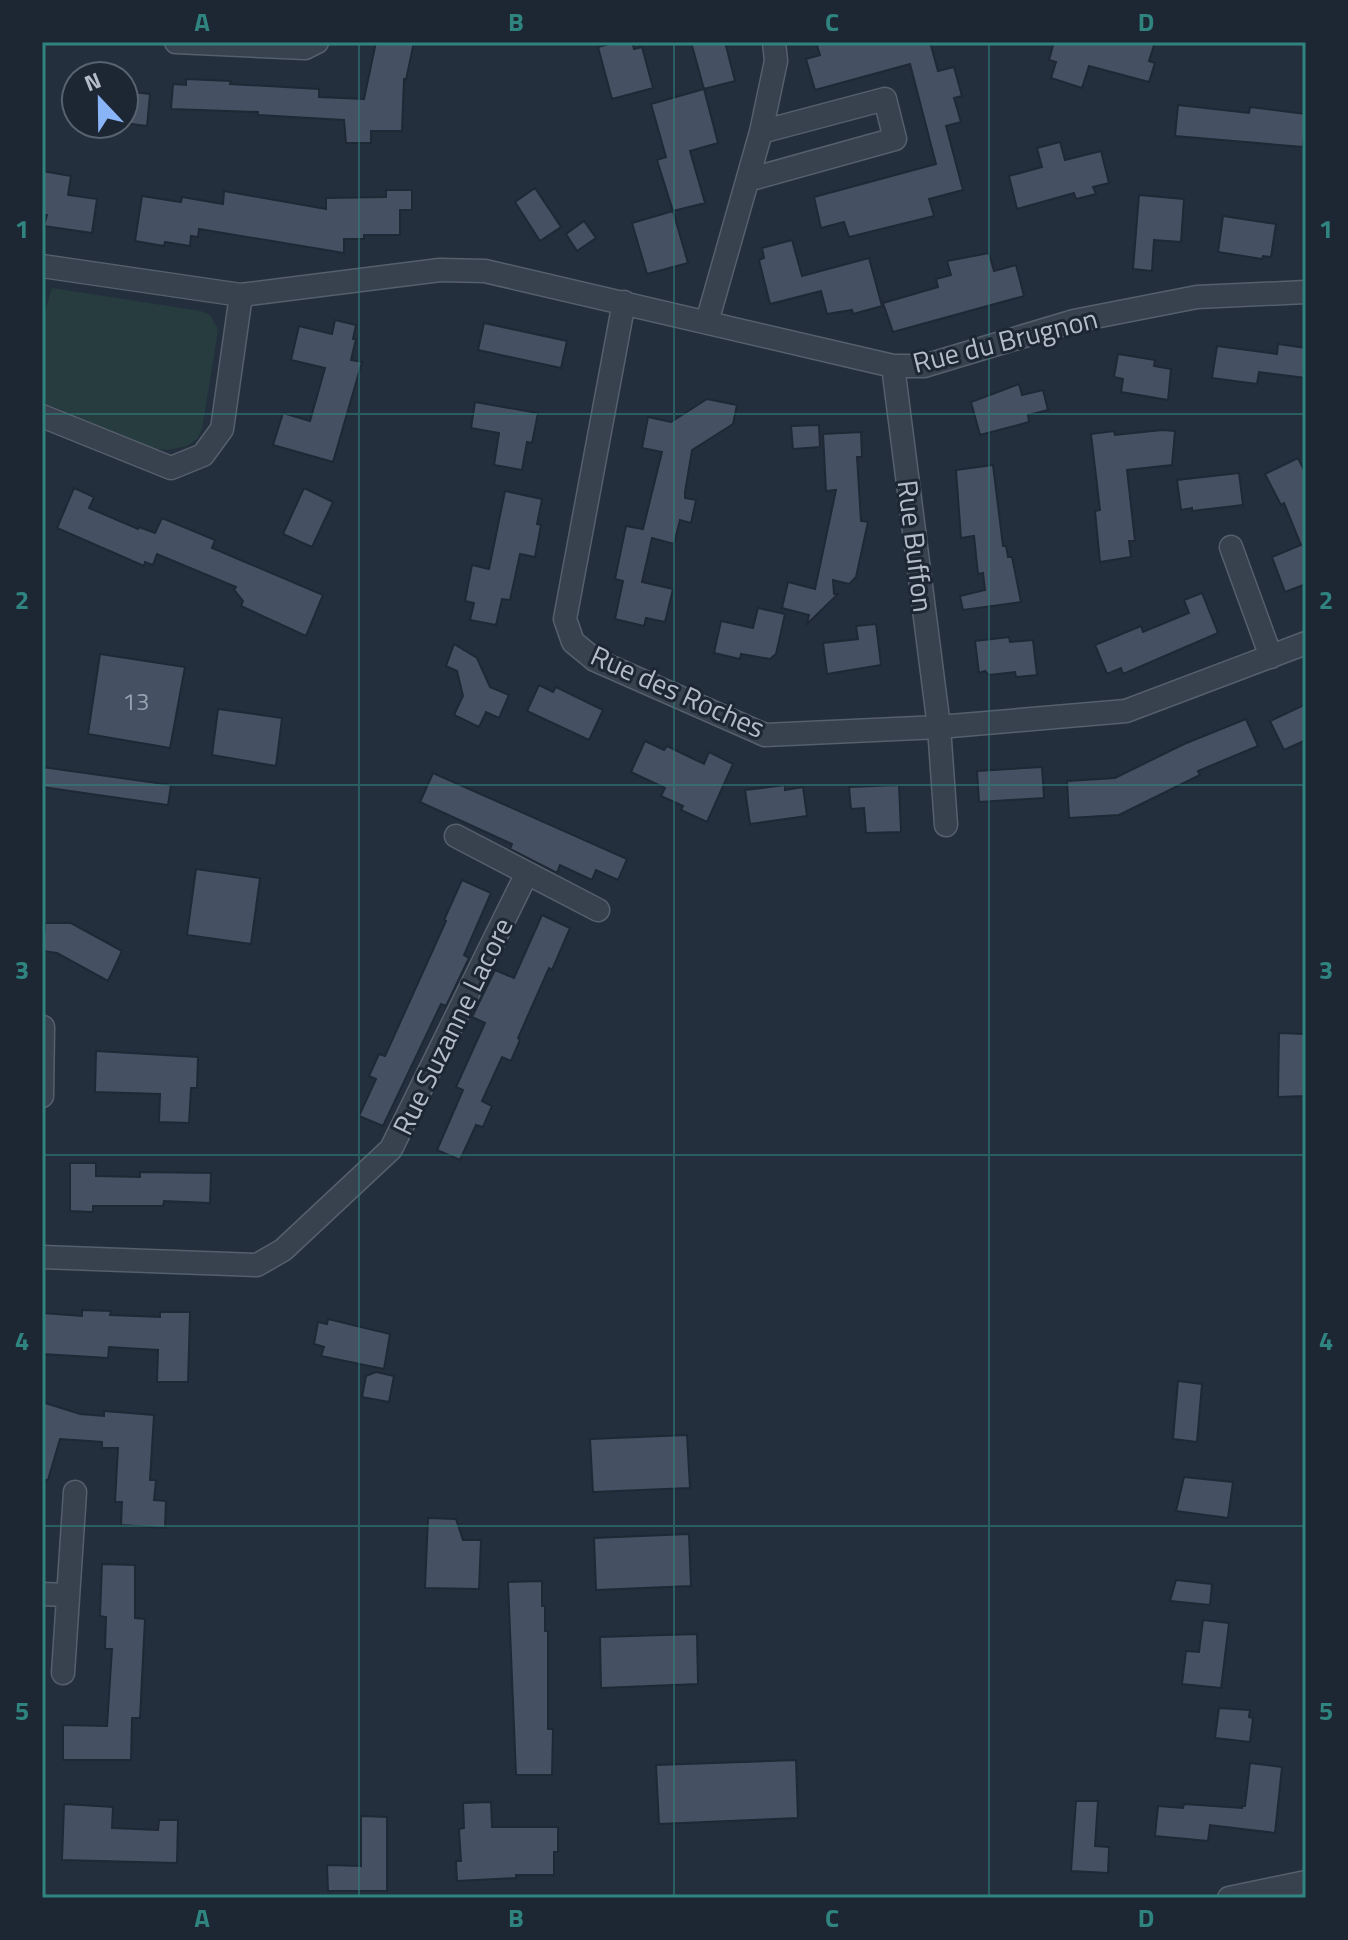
<svg xmlns="http://www.w3.org/2000/svg" width="1348" height="1940" viewBox="0 0 1348 1940" font-family="'Titillium Web',sans-serif">
	<rect width="100%" height="100%" fill="#242f3e"/>
	<path fill="#263c3f" d="M52 288 201 311 210 315 218 330 202 429 197 439 187 446 167 450 152 448 42 402V321Z"/>
	<path fill="#455162" stroke="#1f2835" stroke-width="2" d="M376 42H414L406 80 404 79 402 131H371V143H346L344 120 258 115V112L171 109 173 84 186 85V79L231 81 230 84 319 89V97L364 99Z
		M617 42H632L634 49 642 47 653 88 612 99 598 47Z
		M691 42H725L735 81 704 89Z
		M816 42H930L938 71 954 67 962 96 954 98 961 122 946 126 963 190 929 199 934 216 849 237 844 222 821 228 814 197 936 164 910 64 815 90 806 59 820 55Z
		M1054 42H1155L1149 61 1155 63 1149 82 1089 66 1082 88 1051 78 1056 62 1049 60Z
		M704 89 718 143 690 151 705 203 673 211 657 160 666 157 651 104Z
		M124 91 150 94 147 126 124 123Z
		M1178 105 1249 113 1250 107 1306 114 1303 147 1175 136Z
		M1060 142 1065 160 1101 151 1109 183 1093 187 1096 194 1076 199 1074 193 1017 209 1009 176 1042 167 1037 148Z
		M42 171 71 176 68 195 97 199 92 233 44 226 47 215H42Z
		M535 188 561 227 540 241 515 202Z
		M386 190H412V210H400V235H364V239H344V253L199 229 198 237 191 236 190 246 165 242 164 246 135 241 142 196 181 202 182 197 223 204 224 191 326 209V198L386 197Z
		M1139 195 1184 199 1181 242 1154 240 1152 271 1133 269Z
		M673 211 688 263 647 274 632 223Z
		M1223 216 1276 224 1271 257 1263 256 1262 259 1218 252Z
		M584 221 596 238 577 251 566 234Z
		M792 240 802 276 869 258 882 306 853 314 852 310 827 314 821 291 770 304 759 260 764 258 762 248Z
		M989 253 994 271 1016 265 1024 296 893 332 883 303 938 287 936 279 951 275 947 261Z
		M335 320 356 325 353 339H356L351 360 362 362 333 462 273 445 283 413 310 421 325 368 291 360 299 326 332 334Z
		M484 323 567 341 561 368 478 350Z
		M1278 344 1306 348V378L1259 372 1257 384 1212 378 1217 346 1277 354Z
		M1118 354 1155 360 1154 366 1171 369 1168 400 1121 392 1123 379 1114 377Z
		M1019 384 1022 395 1043 390 1048 410 1028 415 1029 422 980 435 971 402Z
		M707 399 737 405 733 424 692 450 685 492V498L696 500 691 523 680 520 674 544 652 538 642 582 673 589 665 622 646 618 644 626 615 619 623 581 615 579 626 526 643 529 662 452 642 448 648 417 671 422Z
		M475 402 538 413 532 443 527 442 522 470 494 465 499 433 471 428Z
		M819 425 820 447 793 449 791 426Z
		M1162 430 1175 431 1172 465 1127 470 1135 541H1129L1131 557 1100 562 1095 511 1100 510 1091 434 1114 431 1115 435Z
		M861 432 862 457H857L861 521 868 522 856 577 849 584 833 580 834 594H838L807 624 809 615 782 608 788 582 815 589 836 490 826 491 823 434Z
		M1298 458 1306 474V584L1285 592 1272 557 1301 545 1284 503 1281 505 1265 474Z
		M993 465 1003 546H1006L1008 557H1012L1021 602 963 610 960 596 985 590 983 573 978 574 974 536 961 538 956 470Z
		M1239 473 1243 505 1192 511V508L1181 510 1177 480Z
		M74 488 94 497 89 508 138 529 139 527 155 533 162 518 215 540 212 548 323 595 306 636 241 606 243 601 234 590 236 587 157 554 153 565 145 562 144 566 57 528Z
		M304 488 333 502 312 547 283 534Z
		M505 491 542 499 537 524 541 525 535 557 520 554 510 600 502 599 496 625 470 620 474 603 465 601 472 565 489 569Z
		M1202 593 1218 633 1123 674 1121 668 1107 674 1095 645 1141 626 1143 632 1189 613 1184 600Z
		M758 608 785 614 776 654 770 659 741 654 740 659 714 653 721 621 753 628Z
		M876 624 881 665 827 674 823 643 858 639 856 626Z
		M1009 637 1010 642 1033 640 1037 675 1016 677 1015 672 989 675 985 671 979 673 975 641Z
		M454 644 477 658 490 687 509 695 499 718 486 712 479 727 454 715 463 696 457 671 446 666Z
		M100 654 185 667 170 748 88 734Z
		M539 685 553 692 556 687 603 710 589 740 527 711Z
		M1306 704V740L1284 750 1270 721Z
		M218 709 282 718 276 766 212 755Z
		M1246 719 1258 746 1198 771 1200 775 1119 815 1069 818 1067 781 1115 778 1184 744Z
		M645 741 664 750 667 746 704 764 709 752 733 764 707 822 681 810 683 806 661 796 665 788 631 772Z
		M42 767 171 785 168 805 42 787Z
		M1042 767 1044 798 979 802 977 771Z
		M433 773 627 859 618 880 596 870 592 880 560 865 557 873 510 849 512 844 420 802Z
		M785 785V790L803 787 807 816 750 824 745 790Z
		M899 785 901 832 866 833 864 808 851 809 849 787Z
		M196 869 260 878 251 944 187 935Z
		M462 880 491 893 464 955 469 958 446 1006 441 1004 383 1126 359 1116 376 1079 369 1076 379 1054 385 1056 446 921 444 920Z
		M542 915 570 928 552 970 549 968 518 1038 520 1040 511 1061 502 1057 482 1101 492 1106 483 1127 476 1125 460 1160 437 1150 463 1090 456 1087 485 1023 472 1017 495 970 514 978Z
		M45 923H71L122 951 108 981 57 953 43 951Z
		M1279 1033 1306 1034V1096L1278 1097Z
		M96 1051 198 1057 197 1088H191L189 1123 159 1122 160 1094 95 1092Z
		M70 1163H96V1176L140 1177V1172L211 1173 210 1203 164 1201 163 1206H93V1212L70 1211Z
		M82 1310 111 1311 110 1315 160 1317V1312H190L188 1382H157L158 1350 109 1347 108 1358 42 1354V1313L82 1316Z
		M328 1319 390 1334 384 1369 321 1356 324 1347 314 1344 318 1322 327 1324Z
		M376 1372 394 1376 389 1402 362 1397 366 1376Z
		M1178 1381 1202 1384 1197 1442 1173 1439Z
		M42 1402 80 1414 104 1416V1411L154 1415 150 1480H156L154 1500 166 1501 165 1528 121 1525 122 1502H115L118 1448H102V1442L60 1439 48 1480H42Z
		M687 1435 690 1488 593 1492 590 1439Z
		M1184 1477 1233 1482 1228 1518 1176 1511Z
		M428 1518 456 1519 463 1540H481L479 1589 425 1588Z
		M689 1534 691 1586 596 1590 594 1538Z
		M102 1564 135 1565V1618L145 1619 140 1718H132L131 1760H63V1725L107 1726 112 1649H105L106 1617 100 1616Z
		M1176 1580 1212 1584 1210 1605 1170 1601Z
		M542 1581V1606H545V1631H548V1729H553L552 1775H516L508 1582Z
		M1203 1620 1229 1623 1221 1688 1182 1684 1186 1651 1199 1652Z
		M697 1634 698 1684 601 1688 600 1637Z
		M1219 1708 1250 1710 1249 1717 1253 1718 1250 1742 1215 1738Z
		M796 1760 798 1818 659 1824 656 1765Z
		M1250 1763 1282 1767 1275 1833 1210 1825 1208 1841 1155 1836 1158 1806 1183 1808 1184 1804 1242 1808V1806H1245Z
		M1076 1801H1098L1095 1846 1109 1847 1108 1873 1071 1871Z
		M491 1802 492 1827H558V1852H554V1875H516V1878L457 1881 456 1861H461L459 1829 464 1828 463 1803Z
		M64 1804 113 1807 112 1828 158 1830 159 1820H178L177 1863 62 1860Z
		M361 1816 387 1817V1891H328L327 1865 361 1866Z"/>
	<g fill="none" stroke-linecap="round" stroke-linejoin="round">
		<g stroke="#565f6c" stroke-width="25">
			<path id="street" d="M176 42 305 48 317 42
				M748 180 895 139 885 99 761 132
				M42 266 241 295 440 270 485 271 893 366H924L1074 321 1197 297 1306 292
				M624 302 565 619 573 642 595 660 765 735 939 727 1126 711 1306 643
				M707 322 761 132 776 61 774 42
				M893 366 939 727 946 825
				M42 416 171 468 203 455 222 429 241 295
				M1231 547 1271 657
				M456 836 598 910
				M42 1096 43 1027
				M42 1257 257 1265 283 1250 391 1149 527 873
				M42 1594 68 1595
				M63 1673 75 1492
				M1229 1898 1306 1882"/>
		</g>
		<use href="#street" stroke="#38414e" stroke-width="22"/>
	</g>
	<path fill="none" stroke="#308480" stroke-width="2" stroke-opacity="0.55" d="M359 42V1898M674 42V1898M989 42V1898M42 414H1306M42 785H1306M42 1155H1306M42 1526H1306"/>
	<g text-anchor="middle" dominant-baseline="central" stroke-width="6" stroke-linejoin="round" paint-order="stroke">
		<g font-size="24" fill="#98a1af">
			<text x="136" y="701">13</text>
		</g>
		<g font-size="28" fill="#b4bcc9" stroke="#1d2633">
			<text transform="translate(1005 340) rotate(-14)">Rue du Brugnon</text>
			<text transform="translate(916 546) rotate(83)">Rue Buffon</text>
			<text transform="translate(678 691) rotate(24)">Rue des Roches</text>
			<text transform="translate(452 1026) rotate(-64)">Rue Suzanne Lacore</text>
		</g>
	</g>
	<rect width="1348" height="1940" fill="none" stroke="#1d2633" stroke-width="88"/>
	<g transform="translate(100 100) rotate(338)"><circle r="38" fill="#1d2633" stroke="#59626f" stroke-width="2"/>
	<path d="M0-6L14 30L0 20L-14 30Z" fill="#8ab4f8"/>
	<text y="-12" font-size="22" font-weight="bold" text-anchor="middle" fill="#b4bcc9">N</text>
	</g>
	<rect x="44" y="44" width="1260" height="1852" fill="none" stroke="#308480" stroke-width="3"/>
	<g font-size="26" text-anchor="middle" font-weight="bold" fill="#308480">
		<text x="202" y="31">A</text>
		<text x="516" y="31">B</text>
		<text x="832" y="31">C</text>
		<text x="1146" y="31">D</text>
		<text x="22" y="238">1</text>
		<text x="1326" y="238">1</text>
		<text x="22" y="609">2</text>
		<text x="1326" y="609">2</text>
		<text x="22" y="979">3</text>
		<text x="1326" y="979">3</text>
		<text x="22" y="1350">4</text>
		<text x="1326" y="1350">4</text>
		<text x="22" y="1720">5</text>
		<text x="1326" y="1720">5</text>
		<text x="202" y="1927">A</text>
		<text x="516" y="1927">B</text>
		<text x="832" y="1927">C</text>
		<text x="1146" y="1927">D</text>
	</g>
</svg>
